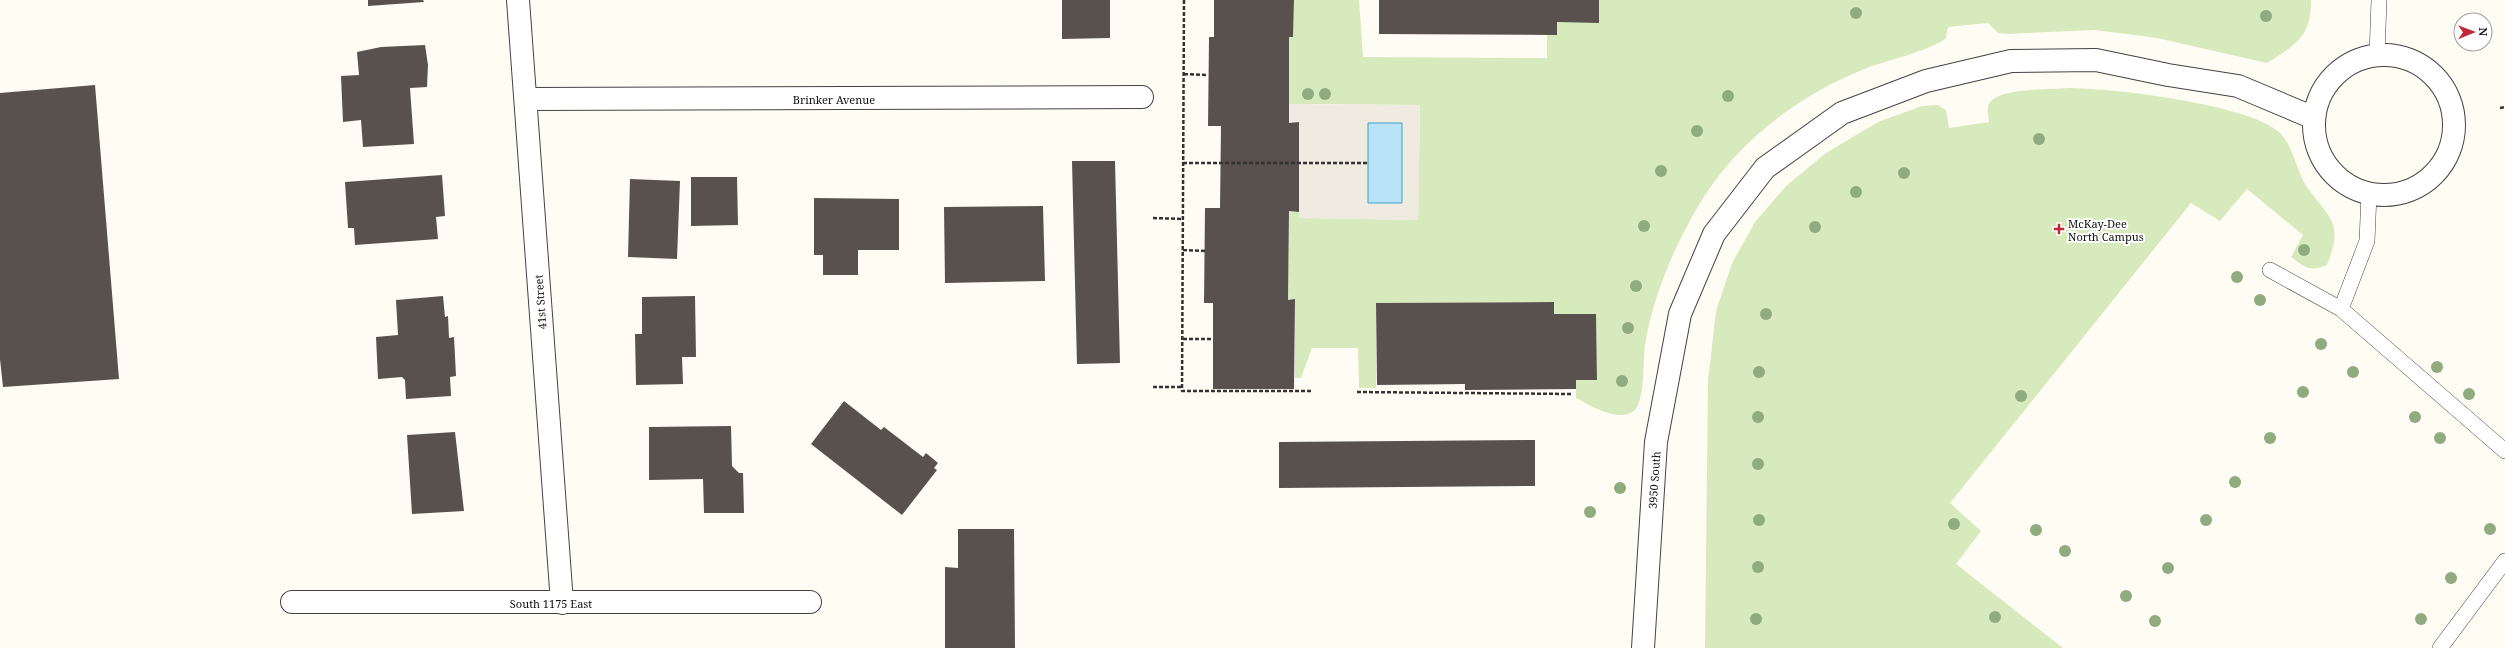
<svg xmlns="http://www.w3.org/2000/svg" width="2505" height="648" viewBox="0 0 2505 648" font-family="'Noto Serif',serif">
	<rect width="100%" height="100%" fill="#fffcf4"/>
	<path fill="#d7eabd" d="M1294 0H1359L1363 57 1547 58V35L1557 22H1599V0H2311V2C2311 37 2295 45 2267 63L2157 38 2095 30 2007 34 1998 33 1988 23 1948 27 1946 38C1936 49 1880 62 1862 70 1795 97 1732 146 1696 210 1672 252 1653 297 1645 345 1643 361 1645 399 1635 410 1620 424 1589 405 1576 398V380H1597L1596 314H1554L1553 302 1376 303V388H1359L1358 348H1312L1301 378H1295V300H1288L1289 211 1299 212V218L1418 220 1420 105 1289 104V37H1293Z
		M2068 88C2111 88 2250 104 2280 133 2294 147 2296 171 2307 187 2330 219 2344 222 2327 265 2311 272 2305 268 2291 257L2303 235 2247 189 2220 221 2191 203 1950 503 1981 531 1956 564 2063 648H1705L1708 381 1716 311 1732 263 1755 222 1786 186 1826 153 1878 122 1922 106 1938 105 1946 110 1949 128 1989 122C1989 118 1987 111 1988 106 1994 87 2050 90 2068 88Z"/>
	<path fill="#f0ebe1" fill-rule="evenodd" d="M1289 104 1420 105 1418 220 1299 218V123H1289ZM1368 163 1402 203H1368Z"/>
	<path fill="#b9e3f6" stroke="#419dcc" d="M1368 123H1402V203H1368Z"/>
	<path fill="#59514d" d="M368 0H423L424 2 368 6Z
		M1062 0H1110V38L1062 39Z
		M1214 0H1294L1293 37H1289V123L1299 122V212L1289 211 1288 300 1295 299 1294 389H1213V303H1204L1205 208H1220L1221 126H1208L1209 37H1214Z
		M1379 0H1599V23L1557 22V35L1379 34Z
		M425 45 428 65 427 87 410 88 414 144 363 147 361 120 343 122 341 76 359 75 357 52 381 47Z
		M95 85 119 379 3 387 0 359V93Z
		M1072 161H1115L1120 363 1077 364Z
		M442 175 445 216 436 217 438 239 355 245 354 228H348L345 182Z
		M691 177H737L738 225 691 226Z
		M630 179 680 181 677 259 628 257Z
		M814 198 899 199V250H858V275H823V255H814Z
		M1043 206 1045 281 945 283 944 207Z
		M443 296 445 317 448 316 449 338 454 337 456 376 450 377 451 396 406 399 405 380 402 377 378 379 376 337 398 335 396 300Z
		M695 296 696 357H682L683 384 636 385 635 334H642V297Z
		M1554 302V314H1596L1597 380H1576V389L1465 390V384L1377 385 1376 303Z
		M844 401 881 430 884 427 923 457 926 453 938 463 934 468 937 470 902 515 811 444Z
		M731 426 732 466 739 473H743L744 513H704L703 479 649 480V427Z
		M455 432 464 511 412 514 407 435Z
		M1535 440V486L1279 488V442Z
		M958 529H1014L1015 648H945V567L958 568Z"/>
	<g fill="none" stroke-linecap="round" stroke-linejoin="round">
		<g stroke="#434343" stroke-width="16">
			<path id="service" d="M2377 55 2379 0
				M2270 270 2341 309 2505 451
				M2341 309 2367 241 2369 194
				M2440 648 2505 561"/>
		</g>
		<g stroke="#434343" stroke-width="24">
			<path id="minor" d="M518 0 562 603
				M2314 125a70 70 0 1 1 140 0a70 70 0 1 1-140 0Z
				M526 99 1142 97
				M292 602H810
				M1643 648 1656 442 1680 314 1714 234 1765 168 1842 113 1926 81 2011 61 2096 60 2168 75 2238 86 2314 118"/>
		</g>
		<path stroke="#323232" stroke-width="2.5" stroke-dasharray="4 2" stroke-linecap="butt" d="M1184 0 1182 391H1313
			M1184 74 1208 75
			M2500 108 2505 107
			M1183 163H1368
			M1153 218 1183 219
			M1183 250 1205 251
			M1183 339H1212
			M1153 387H1182
			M1357 392 1572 394"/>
		<use href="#service" stroke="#fff" stroke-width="15"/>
		<use href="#minor" stroke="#fff" stroke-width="22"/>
	</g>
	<g fill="#8fab7f">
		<circle cx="1856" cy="13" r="6"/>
		<circle cx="2266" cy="16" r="6"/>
		<circle cx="1308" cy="94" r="6"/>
		<circle cx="1325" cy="94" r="6"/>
		<circle cx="1728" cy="96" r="6"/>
		<circle cx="1697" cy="131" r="6"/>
		<circle cx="2039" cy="139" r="6"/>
		<circle cx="1661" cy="171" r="6"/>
		<circle cx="1904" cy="173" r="6"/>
		<circle cx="1856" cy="192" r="6"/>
		<circle cx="1644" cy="226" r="6"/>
		<circle cx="1815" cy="227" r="6"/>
		<circle cx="2304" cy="250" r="6"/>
		<circle cx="2237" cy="277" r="6"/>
		<circle cx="1636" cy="286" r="6"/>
		<circle cx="2260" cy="300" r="6"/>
		<circle cx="1766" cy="314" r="6"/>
		<circle cx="1628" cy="328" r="6"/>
		<circle cx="2321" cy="344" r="6"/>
		<circle cx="2437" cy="367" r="6"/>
		<circle cx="1759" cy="372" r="6"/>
		<circle cx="2353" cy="372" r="6"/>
		<circle cx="1622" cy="381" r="6"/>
		<circle cx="2303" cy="392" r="6"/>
		<circle cx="2469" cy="394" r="6"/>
		<circle cx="2021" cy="396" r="6"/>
		<circle cx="1758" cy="417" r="6"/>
		<circle cx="2415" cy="417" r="6"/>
		<circle cx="2270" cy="438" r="6"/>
		<circle cx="2440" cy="438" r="6"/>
		<circle cx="1758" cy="464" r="6"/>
		<circle cx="2235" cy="482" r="6"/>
		<circle cx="1620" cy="488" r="6"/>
		<circle cx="1590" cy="512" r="6"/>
		<circle cx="1759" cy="520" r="6"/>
		<circle cx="2206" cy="520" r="6"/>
		<circle cx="1954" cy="524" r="6"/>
		<circle cx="2490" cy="529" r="6"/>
		<circle cx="2036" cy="530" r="6"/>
		<circle cx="2065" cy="551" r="6"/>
		<circle cx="1758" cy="567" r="6"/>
		<circle cx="2168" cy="568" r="6"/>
		<circle cx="2451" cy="578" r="6"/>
		<circle cx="2126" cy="596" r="6"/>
		<circle cx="1995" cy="617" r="6"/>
		<circle cx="1756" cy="619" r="6"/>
		<circle cx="2421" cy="619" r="6"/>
		<circle cx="2155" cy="621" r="6"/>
	</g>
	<path fill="#c02939" stroke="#fff" stroke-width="1.5" d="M2057 223h4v4h4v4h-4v4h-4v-4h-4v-4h4z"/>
	<g text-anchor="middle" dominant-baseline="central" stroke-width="4" stroke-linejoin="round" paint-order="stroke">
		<g font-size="11" fill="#101010" stroke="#fff">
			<text x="834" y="99">Brinker Avenue</text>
			<text transform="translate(540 302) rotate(-94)">41st Street</text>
			<text transform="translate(1654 480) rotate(-86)">3950 South</text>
			<text x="551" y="603">South 1175 East</text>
		</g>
		<g font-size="11" fill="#101010" stroke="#fff" text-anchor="start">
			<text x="2068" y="223">McKay-Dee<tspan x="2068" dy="13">North Campus</tspan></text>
		</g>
	</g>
	<g transform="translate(2473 32) rotate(89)"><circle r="19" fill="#ffffff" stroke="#9f9f9f"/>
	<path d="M0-3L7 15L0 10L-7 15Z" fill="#c02939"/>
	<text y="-6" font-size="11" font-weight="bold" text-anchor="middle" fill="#101010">N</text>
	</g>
</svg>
